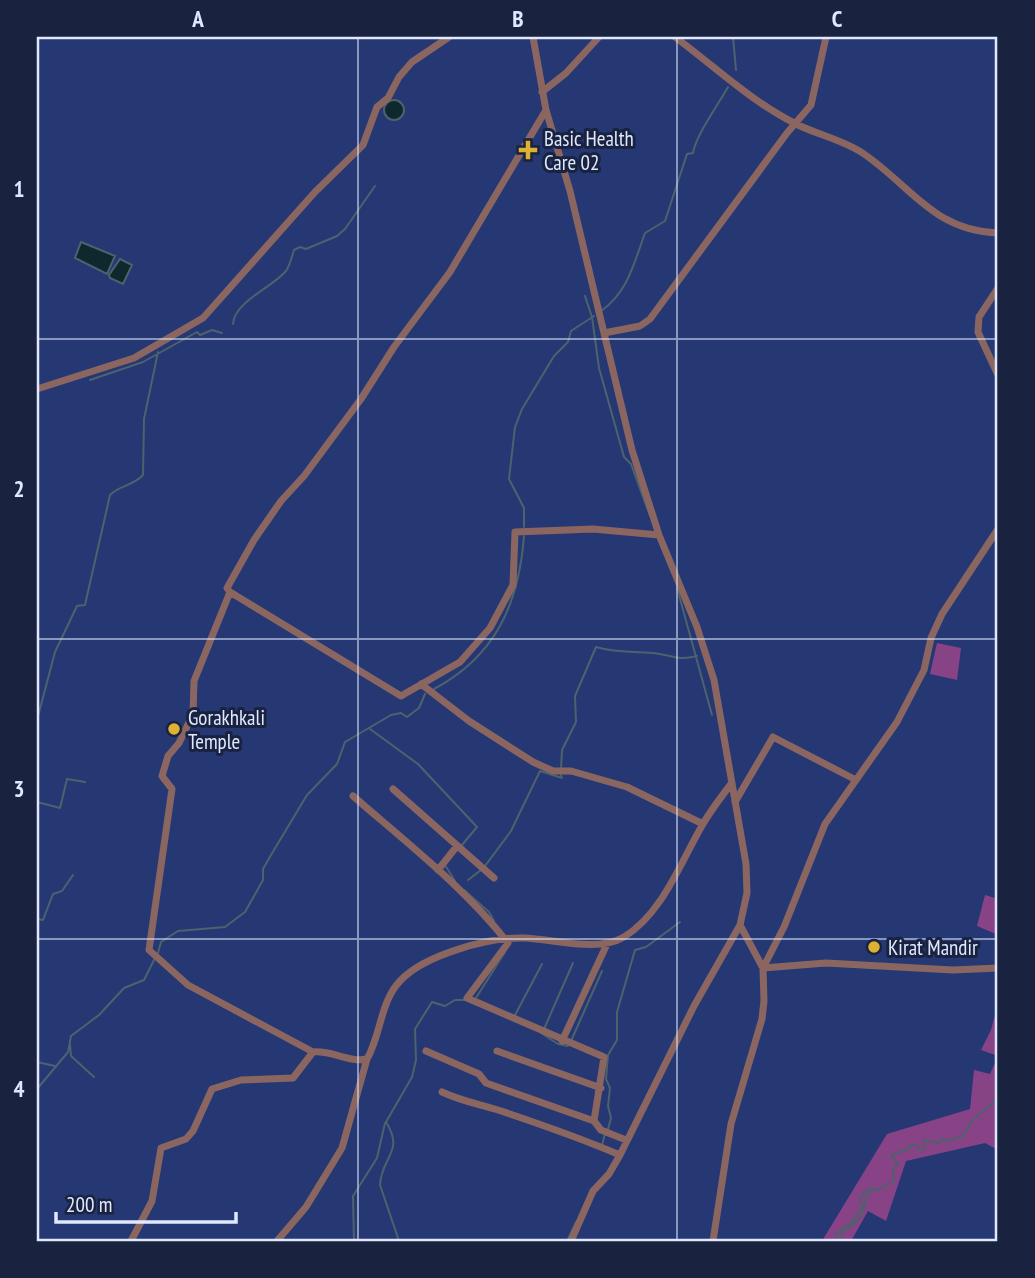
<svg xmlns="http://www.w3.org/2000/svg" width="1035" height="1278" viewBox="0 0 1035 1278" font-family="'PT Sans Narrow',sans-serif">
	<rect width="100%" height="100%" fill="#253874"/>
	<path fill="#884387" d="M937 643 961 648 957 680 930 674Z
		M985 895 998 899V935L977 926Z
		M998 1003V1150L985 1143 906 1161 886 1221 868 1211 851 1241H822L887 1134 970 1109 974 1070 990 1074 998 1056 981 1050 991 1030Z"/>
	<path fill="#0e292d" stroke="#4d626c" stroke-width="2" d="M384 110a10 10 0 1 1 20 0a10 10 0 1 1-20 0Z
		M81 242 115 256 107 274 75 258Z
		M120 259 132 265 123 284 110 278 109 275Z"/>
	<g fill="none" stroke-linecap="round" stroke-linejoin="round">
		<path stroke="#4d626c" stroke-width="2" d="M733 37 736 70
			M585 296 592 317 599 368 624 457 631 464 650 516
			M601 311C628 292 634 263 645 233L665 221 687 154 693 153C696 135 718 105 728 87
			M233 324C234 302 273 287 286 271 290 265 292 256 294 250L300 247 306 249 337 236 345 229 375 186
			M90 380 143 362 197 332 200 335 212 330 222 333
			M524 527V508L509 479 515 427 522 409 554 356 568 342 571 331 594 316
			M677 588 712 715
			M434 689C496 656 519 603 524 536
			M37 720 55 652 77 606 85 605 110 495C120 485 133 486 143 475L144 419 158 352
			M370 729 418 764 477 827 462 845
			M561 769 562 750 576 722 575 696 596 647C615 653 633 651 653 653 672 655 676 661 697 656
			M37 802 60 808 67 779 85 782
			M445 865 455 881
			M485 866 511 831 540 771 562 778 561 775
			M468 880 481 870
			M464 890 489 912 494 921
			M37 919 43 920 53 894 62 891 73 875
			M158 953 161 942 178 931 225 927 245 912 263 880V869L271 855 307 795 337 764 345 742 391 715 401 713 407 717 419 708 425 694
			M476 998 505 952
			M515 1015 542 964
			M544 1029 573 963
			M541 1033 558 1044 568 1046
			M571 1041 602 971
			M70 1044 71 1056 94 1077
			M37 1062 55 1066
			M37 1089 68 1052 71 1036 99 1015 124 988 144 980 155 958
			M608 1129 611 1118 608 1106 610 1088 606 1079 608 1055 617 1040V1012L635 950 646 947 680 922
			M602 1145 605 1134
			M354 1241 353 1196 377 1158 385 1123
			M399 1241 380 1185C381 1157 405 1152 386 1122L412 1077 416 1060 415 1029 432 1002 445 1006 455 1000H466
			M567 1241 576 1222
			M835 1241 836 1234 851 1223 863 1206 860 1201 861 1196 870 1188 878 1190 894 1181 893 1169 898 1164 891 1155 909 1149 910 1145H916L920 1150 925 1148 924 1140 939 1143 941 1139 948 1141 963 1136 970 1123 998 1098
			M841 1241 843 1231C859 1222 865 1213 867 1195L872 1191"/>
		<path stroke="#8b6661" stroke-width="7" d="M533 37 546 110 570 191 632 450 659 535 697 627 714 680 746 864 747 893 740 925 763 968 764 1001 762 1019 731 1124 713 1241
			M675 37C714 66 752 102 796 124 818 135 844 140 864 154 912 187 934 231 998 233
			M542 92 566 73 599 37
			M998 288 979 317 978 332 998 375
			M604 333 640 326 650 319 787 133 811 105 826 37
			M37 389 134 358 203 318 315 192 363 145 377 107 388 98 399 77 412 62 449 37
			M230 592 401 696 460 662 490 628 513 585 515 532 593 529 659 535
			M421 684 469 721 533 762 553 771H571L627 787 703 824
			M393 789 494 878
			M353 796C407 843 464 887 508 943L467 998 604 1057 594 1121
			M735 802 773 737 856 780
			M438 870 457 846
			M763 968 784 927 825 824 897 722 924 670 931 638 942 614 998 529
			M763 968 826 963 953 970 998 968
			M562 1041 607 944
			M426 1051 479 1074 486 1083 594 1121 601 1130 626 1140
			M497 1051 601 1088
			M313 1052 188 985 149 950 172 789 162 776 168 756 179 743 193 714 194 681 230 592 227 588 254 540 281 501 304 476 361 399 394 347 450 272 546 110
			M442 1092C461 1101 479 1104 498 1110 540 1124 580 1138 620 1155
			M131 1241 152 1201 161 1148 186 1139 193 1131 212 1089 241 1080 293 1078 313 1052C332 1050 349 1063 367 1059 381 1035 380 1002 400 981 424 955 489 937 524 938 554 939 597 953 624 937 663 913 681 861 703 824 711 810 721 797 731 784
			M277 1241 306 1207 342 1148 367 1059
			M571 1241 593 1191 609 1174 620 1155 694 1006 740 925"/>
	</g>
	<path fill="none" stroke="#dfe8ff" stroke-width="2" stroke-opacity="0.55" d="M358 37V1241M677 37V1241M37 339H998M37 639H998M37 939H998"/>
	<g fill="#deb133" stroke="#19223e" stroke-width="2.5">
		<path d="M524.5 139.5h7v7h7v7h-7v7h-7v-7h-7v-7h7z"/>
		<circle cx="174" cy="729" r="7"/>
		<circle cx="874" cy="947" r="7"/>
	</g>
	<g text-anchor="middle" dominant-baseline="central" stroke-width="6" stroke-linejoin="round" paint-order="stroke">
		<g font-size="21" fill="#dfe8ff" stroke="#19223e" text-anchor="start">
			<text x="544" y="138">Basic Health<tspan x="544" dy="24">Care 02</tspan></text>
			<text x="188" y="717">Gorakhkali<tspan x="188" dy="24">Temple</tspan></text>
			<text x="888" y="947">Kirat Mandir</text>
		</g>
	</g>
	<rect width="1035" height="1278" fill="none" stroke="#19223e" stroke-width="77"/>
	<path d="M56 1212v10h180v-10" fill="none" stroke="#dfe8ff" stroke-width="3.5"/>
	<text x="66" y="1212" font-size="21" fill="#dfe8ff" stroke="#19223e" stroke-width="5" paint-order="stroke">200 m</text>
	<rect x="38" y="38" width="958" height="1202" fill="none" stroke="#dfe8ff" stroke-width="2.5"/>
	<g font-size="23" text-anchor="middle" font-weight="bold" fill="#dfe8ff">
		<text x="198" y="27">A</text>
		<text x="518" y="27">B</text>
		<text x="837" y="27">C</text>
		<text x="19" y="197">1</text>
		<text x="19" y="497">2</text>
		<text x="19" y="797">3</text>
		<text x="19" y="1097">4</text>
	</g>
</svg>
